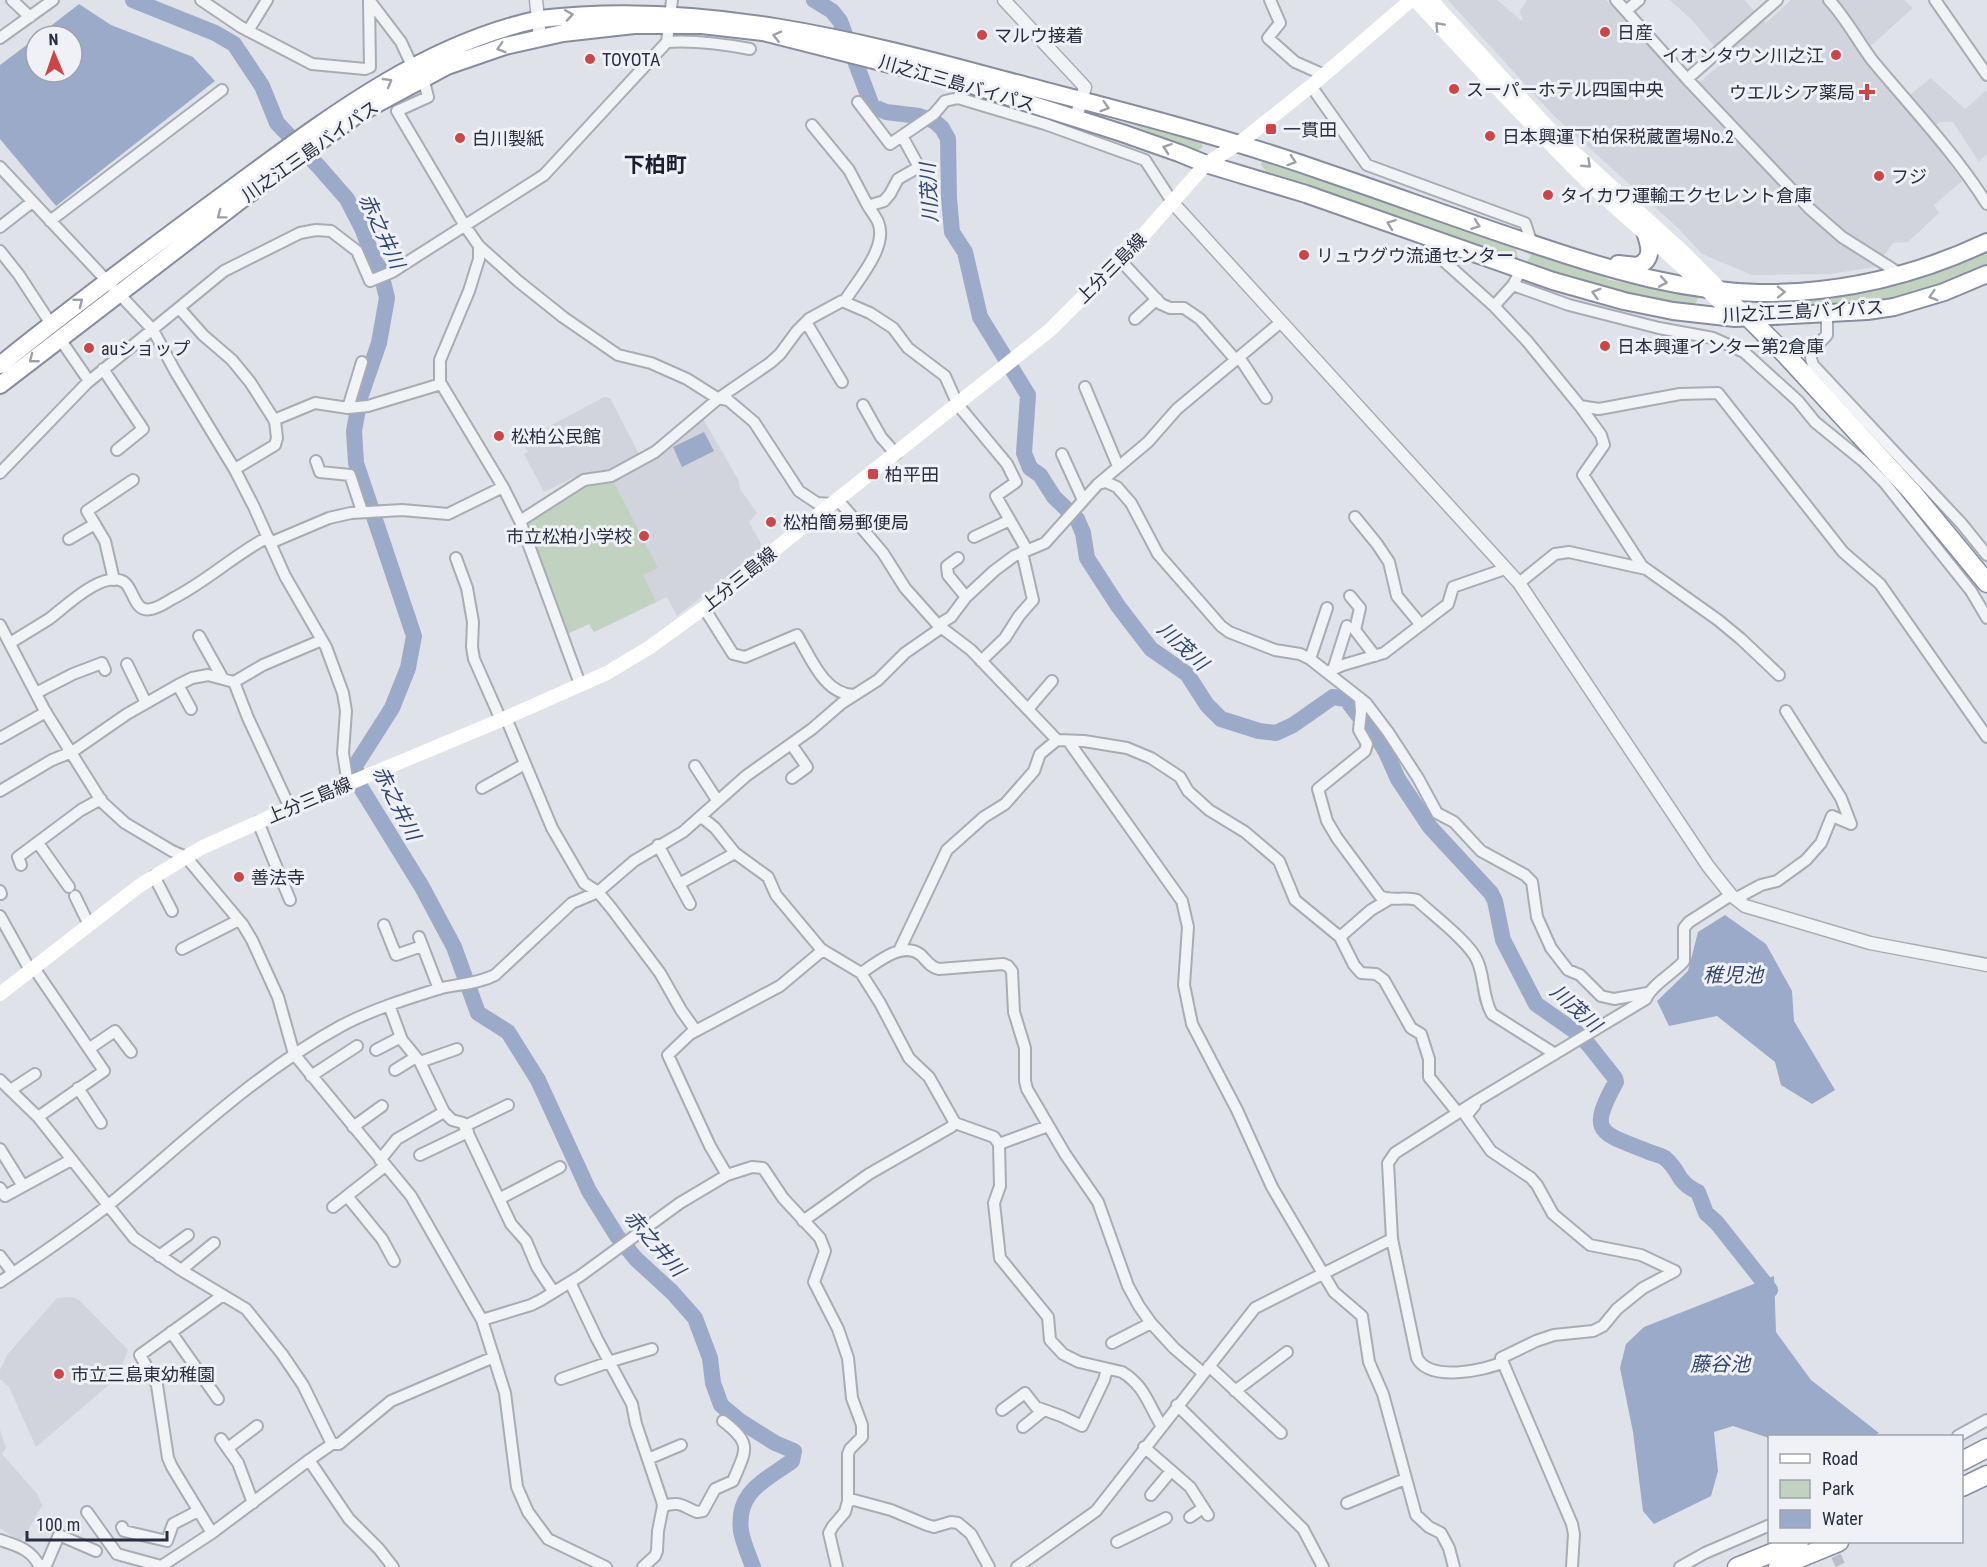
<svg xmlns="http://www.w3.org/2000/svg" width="1987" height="1567" viewBox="0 0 1987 1567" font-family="'Roboto Condensed','Noto Sans JP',sans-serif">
	<rect width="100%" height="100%" fill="#dfe2e8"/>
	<path fill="#d1d4dd" d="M1448 0H1497L1523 22 1520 11 1527 0H1606L1682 83 1701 81 1726 60 1692 20 1670 0H1744L1766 23 1791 0H1904L1913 8 1863 53 1902 101 1931 78 1965 109 1987 90V154L1979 162 1953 122H1940L1926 132 1962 181 1934 205 1939 213 1908 242 1893 243 1875 267 1831 274 1752 275 1702 254 1678 228 1555 117Z
		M604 397 610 398 640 456 616 469 579 475 544 492 524 454 528 452 522 441Z
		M702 417 739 481 740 489 757 513 749 522 764 549 677 616 667 597 594 632 589 624 567 634 607 480Z
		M72 1297 79 1300 128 1350 117 1378 36 1447 9 1387 0 1379V1370L7 1355 57 1298Z
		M0 1429 6 1448 2 1454 38 1495 42 1506 21 1542 0 1528Z"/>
	<path fill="#c2d2c1" d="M1090 110 1200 140 1203 147 1198 150H1194L1133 125Z
		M1266 158 1370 194 1500 242 1516 249 1518 257 1516 263 1267 173 1261 165 1262 161Z
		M1987 250V267L1947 284 1889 300 1815 306 1779 307 1768 306 1771 299Z
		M1532 253 1576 266 1610 280 1698 297 1697 301 1693 305 1685 306 1613 292 1578 282 1527 262Z
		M612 478 658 568 643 575 656 602 594 632 589 624 567 634 525 523 583 484Z"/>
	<path fill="#9baac8" d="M79 4 111 25 193 57 215 81 56 206 0 139V65L36 38V72H72V36H38Z
		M704 432 714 451 682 467 673 447Z
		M1725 915 1766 944 1792 991 1794 1021 1835 1090 1812 1104 1781 1085 1775 1062 1717 1016 1669 1026 1657 1001 1688 971 1698 932Z
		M1774 1276 1776 1332 1811 1380 1879 1433 1873 1436 1769 1438 1733 1426 1714 1432 1718 1471 1711 1496 1654 1524 1643 1511 1633 1432 1620 1368 1626 1344 1644 1327Z"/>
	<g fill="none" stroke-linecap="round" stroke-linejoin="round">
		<path stroke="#9baac8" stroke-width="16" d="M133 0 215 33 234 44 262 86 277 123 320 168 347 199 362 228 374 260 380 269 387 298 379 343 360 398 354 431 356 463 414 636 408 668 392 708 355 766 361 788 422 887 454 947 478 1013 508 1032 538 1080 589 1191 617 1236 636 1259 672 1292 695 1318 710 1358 713 1383 721 1405 740 1421 775 1443 794 1451 792 1461C765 1481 736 1491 741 1531 743 1543 749 1556 753 1567
			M814 0 832 11 840 21 872 106 886 112 919 116 934 121 942 128 948 139 949 198 952 232 965 252 980 317 1028 395 1024 453 1030 468 1040 475 1054 497 1077 519 1083 533 1087 558 1118 606 1151 649 1187 674 1207 705 1221 719 1259 731 1276 733 1293 725 1333 697 1346 699 1358 715 1364 718 1385 750 1398 779 1430 827 1491 893 1495 901 1503 940 1536 1004 1576 1032 1588 1044 1615 1078 1616 1082C1587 1134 1600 1132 1649 1152 1654 1154 1662 1155 1666 1159 1681 1172 1676 1182 1698 1192L1706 1213 1717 1223 1770 1290"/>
		<path stroke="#babec6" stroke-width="10" stroke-dasharray="10 5" stroke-linecap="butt" d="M1830 1542 1841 1567"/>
		<g stroke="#a8acb5" stroke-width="14">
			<path id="minor" d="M12 0 30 17
				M201 0 241 27 312 64 365 69 370 67 369 1
				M369 0 401 42 413 68 423 78 428 97 397 111 465 226 479 246 518 281 563 317 618 355 651 363 687 379 717 398 728 400 754 422 799 491 817 503 833 504
				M1270 0 1280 23 1268 38 1295 62 1322 74
				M1616 0 1687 79 1810 209 1842 237 1902 275
				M1829 0C1846 18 1857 40 1872 60 1911 107 1954 152 1987 204
				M1935 0 1987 75
				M1626 11 1639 0
				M248 31 267 0
				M0 38 53 0
				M667 42C694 40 723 44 750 49
				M1687 79 1777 0
				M968 84 958 98 1045 124 1145 160 1173 203
				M1311 86 1367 165 1525 223 1532 244
				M858 102 890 144 934 114 945 101 958 98
				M812 125 849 170 868 206
				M0 167 153 330 175 371 235 470 254 507 285 576 326 647 343 693 346 711 343 753 348 784
				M50 221 222 90
				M0 227 32 202
				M479 246V259L469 291 440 360V382L503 487 520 521 580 684
				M1452 246 1445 262 1494 306 1527 341 1580 406 1601 435 1604 445 1583 475 1642 566 1718 620 1741 639 1779 675
				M0 251 19 275 51 324
				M1120 260 1161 304 1170 308H1184L1200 319 1235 359
				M1513 285 1569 305 1659 328 1713 338 1744 352 1798 401 1815 422 1863 461 1884 482 1971 591 1987 618
				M844 302C856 282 889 247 878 222 876 217 871 211 868 206L884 201 890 194 898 179 919 167 902 136
				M1494 306 1513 285 1521 270
				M180 309 203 335 232 360 250 382 275 421 277 438 275 445 235 469
				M1827 314V335C1818 346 1806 348 1813 365L1961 523 1987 555
				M1135 319 1157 299
				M806 322 842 382
				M60 339 89 381
				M1239 357 1266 398
				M103 369 143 429 117 450
				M1085 387 1118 466
				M863 405 881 437 896 454
				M1580 406 1599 409 1680 394 1718 393 1843 552 1880 584 1987 737
				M348 408 362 362
				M274 420 315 403 348 408 368 406 441 384
				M1062 454 1083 500
				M316 461 320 472 350 475 362 511
				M0 473 87 383 224 271 300 233 316 230 331 231 357 251 370 281 392 272 544 175 667 42 672 0
				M1098 484 1106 482 1117 487 1131 503 1158 554 1221 626 1229 632 1275 650 1300 654 1310 659 1366 703 1388 732 1418 778 1437 813 1454 822 1481 851 1525 875 1532 882 1537 917 1551 948 1568 970 1580 975 1601 996 1614 999 1648 993
				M838 500 883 553 905 588 938 625 971 650 1057 740
				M1355 517 1377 544 1389 562 1397 596 1421 625
				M520 521 584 480 611 476 655 452 719 398 770 363 780 354 797 331 809 319 842 301 870 313 893 328 908 348 945 376 958 405 1007 464 1016 482 996 496 1027 550
				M974 537 1010 520
				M69 539 95 524
				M270 543 329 518 351 513 402 510 448 514 503 487
				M456 558 467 588 473 622 472 647 474 659 501 720
				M958 558 947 566 948 575 966 597
				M114 580 105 541 87 511 133 480
				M1519 583 1555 554 1569 552 1646 569
				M1350 596 1360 608 1355 630 1375 656
				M704 608 733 654 745 657 797 635C811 658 824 694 854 695
				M0 625 45 711 102 802 125 823 172 851 186 857 243 925 252 940 278 997 294 1054 411 1196 482 1320 505 1393 517 1487 528 1512 548 1539 606 1567
				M938 625 951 617 966 597 994 571 1014 556 1045 543 1098 484 1148 442 1177 409 1281 322
				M199 636 223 679
				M10 643C23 635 36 627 49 619 64 608 103 569 124 582 134 589 134 613 151 609 158 608 165 603 172 599 206 582 234 555 268 537
				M1310 659 1327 608
				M981 661 1005 638 1019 616 1033 600 1022 552
				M127 664 146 703
				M1333 670 1347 626
				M1327 672 1343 665 1384 653 1448 604 1453 587 1505 569
				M234 682 248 718 290 808
				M178 685 191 709
				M36 693 73 674 102 663 105 670
				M1360 698 1361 712 1359 730 1367 744 1365 751 1318 789 1327 821 1337 838 1380 896C1392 902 1404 896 1417 900 1432 914 1469 942 1477 960 1485 977 1482 997 1492 1014L1555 1054
				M1028 709 1052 681
				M506 718 552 828 584 883 598 892 612 909 660 973 681 1010 696 1031
				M0 738 46 712
				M1069 742 1182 901 1188 927 1184 985 1192 1024 1237 1110 1272 1187 1334 1292 1362 1316 1369 1362 1383 1394 1416 1515 1429 1527 1441 1533 1449 1548 1454 1567
				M791 744 807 767 792 778
				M695 766 717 800
				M482 788 525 764
				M0 791 52 760 72 752 127 714 178 685 192 678 208 675 234 682 263 665 322 640
				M699 818 704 819 715 828 735 853 768 877 776 895 821 949 861 973 880 1003 909 1058 929 1077 955 1123 994 1137 999 1144 1000 1186 994 1203 1000 1258 1048 1317 1050 1340 1063 1354 1079 1362 1122 1372C1145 1386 1148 1404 1161 1425
				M258 822 290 900
				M38 843 69 887
				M658 845 690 904
				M21 865 18 857 81 810 101 799
				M154 876 172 911
				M679 884 735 853
				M0 891 1 894
				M75 896 89 925
				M1735 899 1761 885 1777 881 1806 860 1821 843 1832 816 1851 824 1841 798 1786 711
				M0 916 30 970
				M384 925 396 955 422 946
				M419 937 439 989
				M1340 937 1371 910 1388 900
				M182 949 239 920
				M899 951 947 850 984 817 1005 804 1034 771 1040 754 1057 740 1084 741 1127 748 1151 758 1180 777 1188 791 1209 810 1245 832 1279 861 1295 900 1340 937 1354 965 1361 973 1376 974 1384 980 1411 1028 1421 1034 1429 1059V1077L1458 1113
				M34 968 104 1071 38 1117
				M861 973C877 963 902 940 921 955 927 961 930 967 939 969L1003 964 1008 966 1012 971 1014 1012 1025 1048V1081L1027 1089 1065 1154 1098 1202 1128 1286 1139 1306 1151 1323 1174 1348 1203 1373
				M389 1005 402 1040 420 1062 444 1112 452 1120 463 1123 511 1224 526 1241 537 1267 553 1291
				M90 1048 115 1031 131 1052
				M376 1050 401 1037
				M420 1062 457 1049
				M395 1070 416 1057
				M311 1076 357 1046
				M0 1080 38 1117 134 1238 181 1270 246 1309 282 1354 303 1385 332 1444
				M78 1088 101 1123
				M12 1089 35 1074
				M1475 1105 1466 1116 1491 1151 1531 1178 1537 1185 1553 1214 1590 1245 1641 1255 1675 1271
				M465 1126 508 1105
				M353 1127 382 1106
				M999 1144 1048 1126
				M0 1149 23 1186
				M420 1155 468 1132
				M380 1160 397 1139 444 1112
				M727 1175 710 1146 668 1055 690 1034 780 986 823 950
				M0 1188 5 1196 71 1160
				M347 1196 382 1239 394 1261
				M499 1199 560 1167
				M333 1207 385 1166
				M803 1221 869 1174 951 1127 955 1123
				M0 1256 13 1273
				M159 1256 188 1235
				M181 1270 214 1243
				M0 1282C37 1257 76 1231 111 1203 186 1141 255 1073 341 1026 371 1010 406 999 438 989 457 984 478 984 495 975L572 903 598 892 634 861 683 832 746 776 812 729 842 703 878 680 905 653 941 628
				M570 1282 597 1339 632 1404 636 1424 662 1501 663 1506 658 1531 657 1551 655 1556 643 1567
				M482 1320 531 1305 541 1300 580 1276 680 1203 727 1175 752 1167 763 1168 783 1198 820 1238 825 1251 814 1282 838 1329 848 1358 852 1398 862 1425V1437L850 1449 848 1454V1501L845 1512 833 1526 829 1533 837 1567
				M171 1332 218 1399
				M1112 1343 1151 1323
				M1503 1362C1483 1371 1430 1382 1417 1358L1392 1239 1388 1163 1395 1153 1478 1100 1646 999C1650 986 1675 972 1684 961V928L1689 922 1731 895
				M1209 1366 1281 1433
				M561 1379 615 1360 652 1349
				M1235 1391 1287 1352
				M1177 1405 1303 1529 1323 1567
				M1002 1410 1025 1393 1036 1407 1061 1416 1082 1426 1104 1380 1107 1369
				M1023 1427 1044 1410
				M1958 1436 1987 1420
				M221 1439 238 1463 253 1503
				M1144 1447 1190 1487 1208 1515
				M228 1448 257 1426
				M648 1459 681 1445
				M1151 1495 1171 1471
				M848 1501 854 1500 891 1510 927 1525 934 1527 951 1522 958 1523 971 1534 989 1567
				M1347 1503 1405 1479
				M663 1506C681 1501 682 1506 697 1512L703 1511 715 1489 733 1481C746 1450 753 1444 723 1421
				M87 1512 117 1554 161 1566
				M1190 1517 1203 1508
				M122 1527 124 1531 167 1541 173 1524 198 1511
				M212 1533 172 1467 168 1458 157 1385 140 1355 223 1295
				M0 1540C18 1546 31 1549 40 1567
				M1117 1542 1166 1518
				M40 1567 47 1563 59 1535 96 1551
				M160 1567 212 1533 309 1460
				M393 1567 379 1549 349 1519 309 1460 332 1444H339L391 1401 494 1357
				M1017 1567 1096 1511 1255 1308 1392 1239
				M1572 1567 1574 1534 1572 1524 1501 1358 1536 1341 1554 1335 1593 1331 1603 1326 1617 1309 1643 1288 1675 1271
				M1680 1567 1705 1553 1770 1525"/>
		</g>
		<g stroke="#a8acb5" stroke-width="15">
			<path id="tertiary" d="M536 0 540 38
				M1004 0 1085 87 1076 118
				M1173 203 1519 583 1708 866 1731 895 1745 906 1870 943 1987 965"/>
		</g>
		<g stroke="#878d9f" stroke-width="20">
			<path id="trunk" d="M1618 264 1637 266C1654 260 1650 246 1645 232
				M0 365C73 306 147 251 223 195 320 124 419 45 540 19 698 0 853 39 1004 80 1111 108 1220 135 1325 172 1399 197 1473 225 1548 249 1617 272 1685 291 1758 293 1838 294 1915 276 1987 242
				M0 385 284 167 358 114 447 66 505 46 563 33 634 25H702L763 32 968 84 1122 133 1179 153 1206 164 1306 194 1553 281 1624 301 1673 311 1735 318 1867 311 1894 307 1944 292 1987 274"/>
		</g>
		<g stroke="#878d9f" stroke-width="21">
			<path id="motorway" d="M1749 318 1785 354 1912 492 1987 583
				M1962 1461 1987 1448
				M1962 1487 1987 1475
				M1737 1567 1799 1542
				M1778 1567 1839 1542"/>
		</g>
		<use href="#minor" stroke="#f2f3f7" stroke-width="10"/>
		<use href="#tertiary" stroke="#f2f3f7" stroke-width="12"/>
		<path stroke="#fff" stroke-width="14" d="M1415 0C1472 61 1528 123 1588 182 1636 228 1689 269 1735 318
			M1431 0 1554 134 1685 254 1749 318
			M0 994 139 886 201 848 290 808 501 720 607 673 650 647 705 607 764 558 1050 330 1131 249 1206 164 1238 144 1311 86 1411 0"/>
		<use href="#trunk" stroke="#fff" stroke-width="16"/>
		<use href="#motorway" stroke="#fff" stroke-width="18"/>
	</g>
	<defs><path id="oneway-chevron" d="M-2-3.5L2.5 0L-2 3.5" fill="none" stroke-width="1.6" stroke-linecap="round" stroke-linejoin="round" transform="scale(1.5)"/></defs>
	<g stroke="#9ea0a9">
		<use href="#oneway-chevron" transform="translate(569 15) rotate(-9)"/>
		<use href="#oneway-chevron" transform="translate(1439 26) rotate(-133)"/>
		<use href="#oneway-chevron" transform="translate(777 36) rotate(-167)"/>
		<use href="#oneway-chevron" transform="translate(501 48) rotate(163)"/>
		<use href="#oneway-chevron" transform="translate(388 82) rotate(-30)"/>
		<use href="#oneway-chevron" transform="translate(1105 107) rotate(16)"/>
		<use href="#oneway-chevron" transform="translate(1167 148) rotate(-161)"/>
		<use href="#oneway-chevron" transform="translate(1292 161) rotate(18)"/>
		<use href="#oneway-chevron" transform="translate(1587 164) rotate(43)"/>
		<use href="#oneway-chevron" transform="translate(221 215) rotate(143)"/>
		<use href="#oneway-chevron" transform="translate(1391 224) rotate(-160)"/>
		<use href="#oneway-chevron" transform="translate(1476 225) rotate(19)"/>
		<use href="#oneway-chevron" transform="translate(1663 282) rotate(10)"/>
		<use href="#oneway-chevron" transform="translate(1781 292) rotate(-1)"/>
		<use href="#oneway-chevron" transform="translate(1596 293) rotate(-164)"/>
		<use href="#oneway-chevron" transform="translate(1933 296) rotate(163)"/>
		<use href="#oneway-chevron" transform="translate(79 302) rotate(-38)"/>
		<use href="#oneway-chevron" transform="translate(33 359) rotate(142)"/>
	</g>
	<g fill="#cc4647" stroke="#eff1f6" stroke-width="2">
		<circle cx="1605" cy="32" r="6"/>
		<circle cx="982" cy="35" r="6"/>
		<circle cx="1836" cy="55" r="6"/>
		<circle cx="590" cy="59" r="6"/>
		<circle cx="1454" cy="89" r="6"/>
		<path d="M1864 83h6v6h6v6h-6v6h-6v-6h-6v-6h6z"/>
		<rect x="1265" y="123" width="12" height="12" rx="3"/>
		<circle cx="1490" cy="136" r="6"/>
		<circle cx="460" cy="138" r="6"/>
		<circle cx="1879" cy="176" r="6"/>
		<circle cx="1548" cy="195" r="6"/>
		<circle cx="1304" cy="255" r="6"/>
		<circle cx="1605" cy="346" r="6"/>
		<circle cx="89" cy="348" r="6"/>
		<circle cx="499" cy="436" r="6"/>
		<rect x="867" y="468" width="12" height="12" rx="3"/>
		<circle cx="771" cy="522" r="6"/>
		<circle cx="644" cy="536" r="6"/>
		<circle cx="239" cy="877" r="6"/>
		<circle cx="59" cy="1374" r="6"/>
	</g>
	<g text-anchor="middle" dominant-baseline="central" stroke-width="6" stroke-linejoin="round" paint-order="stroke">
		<g font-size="18" fill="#282d3f" stroke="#eff1f6" text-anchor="start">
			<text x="1617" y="32">日産</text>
			<text x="994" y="35">マルウ接着</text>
			<text x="1824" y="55" text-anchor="end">イオンタウン川之江</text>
			<text x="602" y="59">TOYOTA</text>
			<text x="1466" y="89">スーパーホテル四国中央</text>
			<text x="1855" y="92" text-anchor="end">ウエルシア薬局</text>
			<text x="1283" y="129">一貫田</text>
			<text x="1502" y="136">日本興運下柏保税蔵置場No.2</text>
			<text x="472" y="138">白川製紙</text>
			<text x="1891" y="176">フジ</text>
			<text x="1560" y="195">タイカワ運輸エクセレント倉庫</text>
			<text x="1316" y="255">リュウグウ流通センター</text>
			<text x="1617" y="346">日本興運インター第2倉庫</text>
			<text x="101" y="348">auショップ</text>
			<text x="511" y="436">松柏公民館</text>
			<text x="885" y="474">柏平田</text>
			<text x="783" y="522">松柏簡易郵便局</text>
			<text x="632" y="536" text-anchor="end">市立松柏小学校</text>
			<text x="251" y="877">善法寺</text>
			<text x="71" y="1374">市立三島東幼稚園</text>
		</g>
		<g font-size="18" fill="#282d3f" stroke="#eff1f6">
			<text transform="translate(957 83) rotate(16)">川之江三島バイパス</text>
			<text transform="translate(310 151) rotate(-35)">川之江三島バイパス</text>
			<text transform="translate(1111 268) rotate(-45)">上分三島線</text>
			<text transform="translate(1803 311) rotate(-3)">川之江三島バイパス</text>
			<text transform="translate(739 579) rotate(-39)">上分三島線</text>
			<text transform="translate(309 800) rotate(-23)">上分三島線</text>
		</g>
		<g font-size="20" font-style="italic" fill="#334672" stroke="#eff1f6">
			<text transform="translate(929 193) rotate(-93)">川茂川</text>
			<text transform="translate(382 231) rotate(65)">赤之井川</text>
			<text transform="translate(1183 646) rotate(43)">川茂川</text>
			<text transform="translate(397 803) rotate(63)">赤之井川</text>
			<text x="1733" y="975">稚児池</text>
			<text transform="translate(1576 1008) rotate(42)">川茂川</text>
			<text transform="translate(655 1243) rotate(49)">赤之井川</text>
			<text x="1720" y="1364">藤谷池</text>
		</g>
		<g font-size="21" font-weight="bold" fill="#1b1f30" stroke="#eff1f6">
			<text x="655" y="165">下柏町</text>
		</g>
	</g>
	<rect x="1768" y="1435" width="195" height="108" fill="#eff1f6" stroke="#9fa3ad" stroke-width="1.5"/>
	<rect x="1780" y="1454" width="30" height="9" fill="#ffffff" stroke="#9fa3ad" stroke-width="1.5"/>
	<text x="1822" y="1465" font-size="18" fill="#282d3f">Road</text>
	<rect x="1780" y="1480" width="30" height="18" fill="#c2d2c1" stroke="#9fa3ad" stroke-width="1.5"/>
	<text x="1822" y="1495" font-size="18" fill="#282d3f">Park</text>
	<rect x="1780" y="1510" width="30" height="18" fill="#9baac8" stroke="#9fa3ad" stroke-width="1.5"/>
	<text x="1822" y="1525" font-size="18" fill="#282d3f">Water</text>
	<g transform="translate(54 54) rotate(358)"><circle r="28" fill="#eff1f6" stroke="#9fa3ad" stroke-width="1.5"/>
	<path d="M0-4.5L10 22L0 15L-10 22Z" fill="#cc4647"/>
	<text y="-9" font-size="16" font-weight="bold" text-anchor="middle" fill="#282d3f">N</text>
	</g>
	<path d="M27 1531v9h140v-9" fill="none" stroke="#282d3f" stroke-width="3"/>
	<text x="36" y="1531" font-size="18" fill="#282d3f" stroke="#eff1f6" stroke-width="4.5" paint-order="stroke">100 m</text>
</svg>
